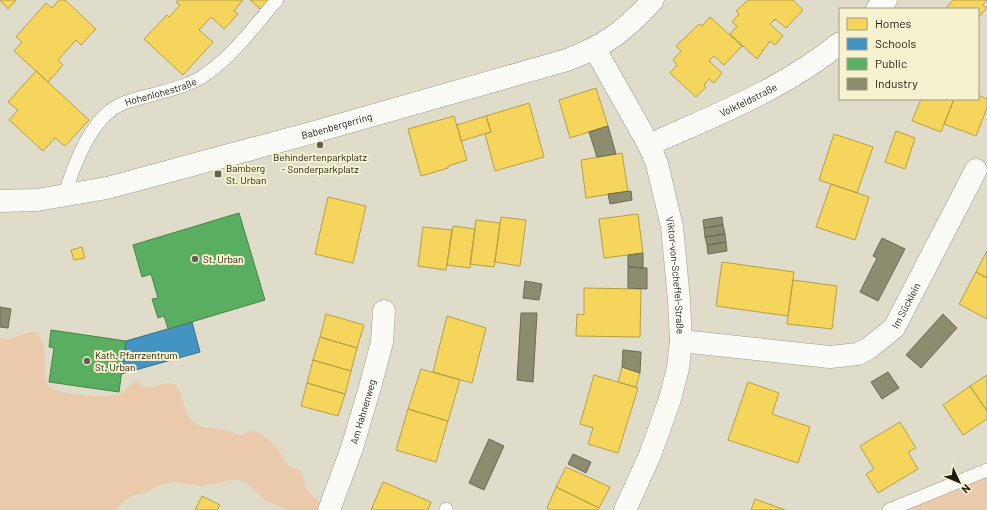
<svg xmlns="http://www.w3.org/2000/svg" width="987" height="510" viewBox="0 0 987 510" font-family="Barlow,sans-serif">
	<rect width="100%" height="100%" fill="#dfddca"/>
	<path fill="#eacaab" d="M34 331C50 343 43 361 45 377 45 382 49 385 51 389 65 394 105 399 120 394 127 391 129 383 137 381 148 396 159 380 173 384 180 388 183 397 184 405 191 432 209 426 228 431 233 432 237 435 242 435L252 430C269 435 281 453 290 467L301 471C304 477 304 484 307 490 313 498 321 499 322 510H288L266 501 247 483 236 479 203 486 175 482 161 484 149 491 132 496 123 502 116 510H0V338L8 339Z
		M987 474V510H899Z"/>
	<path fill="#f6d55c" stroke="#b59e45" d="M0 0H16L8 9Z
		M59 0H65L96 29 81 45 76 40 58 60 63 65 48 82 14 51 22 42 16 37 46 3 52 8Z
		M178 0H243L234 11 238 14 224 29 211 17 199 30 213 42 183 75 144 39 167 15 169 17 180 5 176 2Z
		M250 0H269L260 9Z
		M748 0H793L803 10 786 28 775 19 770 24 783 36 775 45 770 41 757 59 730 34 737 26 732 22 739 14 736 11Z
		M953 0H987L983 5 987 8 978 18V9H945Z
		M710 17 742 46 724 65 714 56 709 61 722 73 714 83 709 79 704 85 706 87 696 97 670 73 677 65 673 60 681 51 676 46 699 24 702 26Z
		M36 71 89 120 65 146 55 138 43 151 9 120 18 110 8 102Z
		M596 88 608 126 570 138 559 100Z
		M978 95 987 99V108L976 136 944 124 954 99H978Z
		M921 99H954L941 132 912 121Z
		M529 103 544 157 495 171 485 134 491 132 486 116Z
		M454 116 467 160 448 166V168L421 176 408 129Z
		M486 116 491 132 461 141 457 125Z
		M896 131 915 138 905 169 885 162Z
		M834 134 873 147 857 193 819 180Z
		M622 153 628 191 586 198 581 160Z
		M831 184 869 197 855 240 816 227Z
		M328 197 366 206 353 263 315 254Z
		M638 214 643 253 604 258 599 219Z
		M501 217 526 220 520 266 495 262Z
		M476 220 500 223 494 267 470 264Z
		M453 226 475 229 470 268 447 265Z
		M423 227 452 230 446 270 418 266Z
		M82 247 85 258 74 260 71 250Z
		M987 251V278L976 272Z
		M722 262 794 272 788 316 716 306Z
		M976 272 987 278V319L959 304Z
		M793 280 837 286 832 329 787 324Z
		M584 288 641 289 640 337 576 336 577 314 584 315Z
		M326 314 364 325 357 348 320 337Z
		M447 316 486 328 472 383 433 372Z
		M320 337 357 348 351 371 313 360Z
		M313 360 351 371 345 394 307 383Z
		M622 367 640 373 636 387 618 382Z
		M421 369 460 380 448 421 408 409Z
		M594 375 638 388 618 453 588 444 593 428 580 424Z
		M987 375V411L970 386Z
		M748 382 779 393 772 414 810 427 798 463 728 440Z
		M307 383 345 394 338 416 301 406Z
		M970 386 987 411V419L963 435 943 405Z
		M408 409 448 421 436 462 396 450Z
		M900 422 916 448 908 452 918 469 878 493 866 474 874 469 860 446Z
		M566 467 610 487 599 508 556 487Z
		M383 482 431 502 428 510H371Z
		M556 487 599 508 598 510H550L547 508Z
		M202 496 220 505 217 510H195Z
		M755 499 785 510H751Z"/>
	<path fill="#4393c3" stroke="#386f8d" d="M192 322 200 352 121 374 126 341Z"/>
	<path fill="#5aae61" stroke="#488248" d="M239 213 265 300 168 329 164 316 158 318 152 299 158 298 151 274 142 277 133 245Z
		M51 330 126 341 119 392 49 382 54 348 49 347Z"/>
	<path fill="#8c8c6e" stroke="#6b6a52" d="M608 126 616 154 597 157 589 132Z
		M631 191 632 200 610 204 608 194Z
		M722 217 723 225 704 228 703 220Z
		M723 225 725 234 705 237 704 228Z
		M725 234 726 242 707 245 705 237Z
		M882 238 905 249 878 301 860 292 877 258 873 256Z
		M726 242 727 251 708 254 707 245Z
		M643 253V268L628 267V255Z
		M628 267 647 268V289L628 288Z
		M525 281 542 284 539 300 523 298Z
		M0 307 11 309 8 328 0 327Z
		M521 313H537L533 382 517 380Z
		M943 314 957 328 921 368 906 355Z
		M623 350 641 352 640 373 622 367Z
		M888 372 899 388 882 399 871 382Z
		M489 439 504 446 484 490 469 483Z
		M573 454 591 462 586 473 568 464Z"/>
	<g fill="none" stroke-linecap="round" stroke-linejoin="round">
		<g stroke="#9d9c8d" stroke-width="14">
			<g id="lane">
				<path id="s1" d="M65 195C72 169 88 128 110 111 122 101 141 98 155 94 173 89 191 85 206 74 234 55 255 25 277 0"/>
				<path d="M446 510V509"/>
				<path d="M889 510 987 470"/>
			</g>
		</g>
		<g stroke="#9d9c8d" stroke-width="23">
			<g id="street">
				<path d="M877 9 886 0"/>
				<path id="s2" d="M595 49 649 145 657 164 672 227 679 300 681 341 678 368 670 399 650 455 625 510"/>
				<path id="s3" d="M649 145C715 115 784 89 840 43"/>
				<path id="s4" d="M0 201 37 200 107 188 318 131 567 60C606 45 625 31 653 0"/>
				<path id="s5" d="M681 341 830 357 858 354 869 348 894 328 976 170"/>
				<path id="s6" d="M329 510 352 448 370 387 382 342 384 311"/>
			</g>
		</g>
		<use href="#lane" stroke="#fafaf7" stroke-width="13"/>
		<use href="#street" stroke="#fafaf7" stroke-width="22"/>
	</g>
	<g fill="#626050" stroke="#f6f1ce" stroke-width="1.5">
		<circle cx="320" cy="145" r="4"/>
		<rect x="214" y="170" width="8" height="8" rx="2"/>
		<circle cx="195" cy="259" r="4"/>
		<circle cx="87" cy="361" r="4"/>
	</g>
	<g text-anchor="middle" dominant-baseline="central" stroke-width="4" stroke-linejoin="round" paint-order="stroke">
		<g font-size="10" fill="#1e1c0f" stroke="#f6f1ce">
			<text stroke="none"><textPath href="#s1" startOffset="151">Hohenlohestraße</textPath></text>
			<text stroke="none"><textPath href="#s3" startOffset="109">Volkfeldstraße</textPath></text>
			<text stroke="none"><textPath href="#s4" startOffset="346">Babenbergerring</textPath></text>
			<text stroke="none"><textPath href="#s2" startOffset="244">Viktor-von-Scheffel-Straße</textPath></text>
			<text stroke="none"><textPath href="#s5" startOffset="248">Im Sücklein</textPath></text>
			<text stroke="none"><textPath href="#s6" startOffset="104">Am Hahnenweg</textPath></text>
		</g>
		<g font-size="10" fill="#1e1c0f" stroke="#f6f1ce" text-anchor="start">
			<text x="320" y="157" text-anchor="middle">Behindertenparkplatz<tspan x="320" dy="12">- Sonderparkplatz</tspan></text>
			<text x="226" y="168">Bamberg<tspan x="226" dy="12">St. Urban</tspan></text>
			<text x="203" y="259">St. Urban</text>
			<text x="95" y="355">Kath. Pfarrzentrum<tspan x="95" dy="12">St. Urban</tspan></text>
		</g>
	</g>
	<rect x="839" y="8" width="140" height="92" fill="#f6f1ce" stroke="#a09c82"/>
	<rect x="847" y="18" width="20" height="12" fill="#f6d55c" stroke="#a09c82"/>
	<text x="875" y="28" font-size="12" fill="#1e1c0f">Homes</text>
	<rect x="847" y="38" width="20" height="12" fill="#4393c3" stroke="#a09c82"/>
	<text x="875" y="48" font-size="12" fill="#1e1c0f">Schools</text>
	<rect x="847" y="58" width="20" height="12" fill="#5aae61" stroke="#a09c82"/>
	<text x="875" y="68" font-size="12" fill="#1e1c0f">Public</text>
	<rect x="847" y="78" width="20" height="12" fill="#8c8c6e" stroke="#a09c82"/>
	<text x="875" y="88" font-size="12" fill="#1e1c0f">Industry</text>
	<g transform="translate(959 482) rotate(134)" stroke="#f6f1ce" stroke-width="3" paint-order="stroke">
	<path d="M0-3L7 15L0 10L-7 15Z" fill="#1e1c0f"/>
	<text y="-6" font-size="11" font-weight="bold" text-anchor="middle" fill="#1e1c0f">N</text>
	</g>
</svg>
